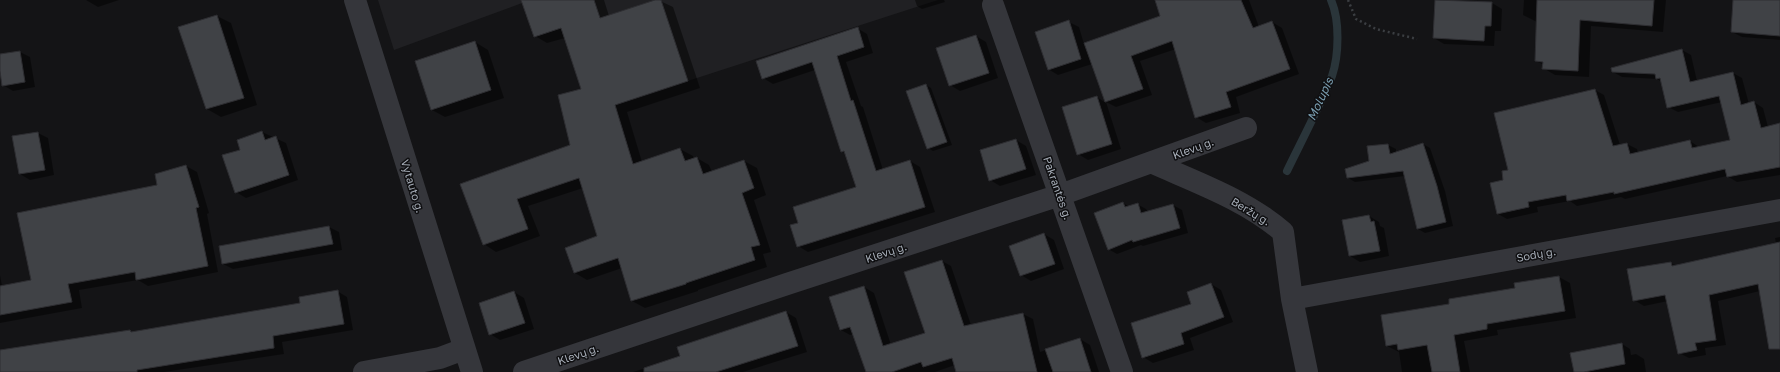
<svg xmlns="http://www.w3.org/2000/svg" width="1780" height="372" viewBox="0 0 1780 372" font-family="'Golos Text',sans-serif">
	<rect width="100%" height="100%" fill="#141416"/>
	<path fill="#202023" d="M378 0H938L589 113 561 28 534 37 522 3 394 50Z"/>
	<path fill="#0007" d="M86 0H119L98 7Z
		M533 0H604L609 16 658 0 673 7 700 88 627 112 642 162 680 149 693 156 694 159 697 158 709 165 712 172 744 161 757 168 766 195 754 200 771 252 763 254 767 267 698 290V291L645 308 632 301 622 268 587 280 575 273 566 248 599 237 583 188 528 206 540 236 496 252 484 244 461 185 572 145 582 90 565 38 547 43 535 36Z
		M915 0H944L945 2 922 9 917 6Z
		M1156 0H1249L1259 27 1272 22 1282 28 1299 74 1236 97 1240 113 1206 123 1196 117 1176 49 1140 61 1152 95 1116 107 1106 102 1121 149 1088 160 1078 154 1097 97 1106 103 1092 64 1058 75 1048 69 1069 22 1079 27 1084 44 1161 17Z
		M1436 0 1492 3 1502 9 1501 31H1495L1494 46 1444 44 1434 38Z
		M1524 0H1666L1663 32 1591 26 1589 77 1555 75 1543 68 1544 65 1536 61 1537 22 1523 15Z
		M1734 0H1780V40L1742 37 1732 32Z
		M217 16 231 23 257 105 221 117 207 109 179 28Z
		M857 28 867 34 873 53 846 62 861 106 863 107 883 170 910 161 920 167 935 212 808 252 798 246 799 224 858 188 846 154 842 151 815 70 773 84 763 78Z
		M976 36 986 42 998 78 960 91 950 85Z
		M475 42 488 50 504 98 445 117 432 110Z
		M1682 50 1691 55 1697 81 1733 73 1742 78 1749 104 1754 102 1763 108 1768 127 1780 124V175L1737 182 1727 176 1625 199 1621 197 1577 206 1570 201 1537 207 1538 212 1507 219 1498 214 1505 181 1509 170 1595 90 1604 95 1620 145 1627 144 1637 149 1638 153 1690 141 1699 147 1731 140 1722 102 1678 112 1668 107 1662 82 1657 79 1622 77 1613 72Z
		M20 52 30 57 35 87 13 91 3 85 0 55Z
		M926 85 931 88 952 145 933 151 928 148Z
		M262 132 286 143 298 180 246 198 236 192 241 150Z
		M38 133 48 138 54 175 30 180 20 174Z
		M1016 140 1026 146 1036 175 1000 186 990 180Z
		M1423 144 1430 148 1445 191 1453 226 1425 233 1418 229 1405 176 1355 182 1348 178 1370 161 1388 145 1396 149V153Z
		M186 166 197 172 209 213 207 214 218 272 148 286 138 280 79 290 82 308 0 323V275L2 286 32 281Z
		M1123 203 1130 207 1137 204 1146 209 1148 212 1173 205 1182 210 1188 233 1143 246 1141 245 1117 254 1108 249Z
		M1369 216 1379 222 1380 226 1384 228 1389 256 1360 262 1350 256Z
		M329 227 339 232 342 250 233 269 223 264Z
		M1044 234 1054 240 1064 269 1031 281 1021 275Z
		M1780 237V337L1760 291 1718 301 1726 345 1705 348 1706 355 1689 358 1679 353 1668 301 1644 306 1634 300 1671 263 1676 266 1776 244 1775 238Z
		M942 261 951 266 971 325 1023 314 1033 319 1040 352 1080 339 1090 345 1099 372H958L955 365 935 372H867L854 334 850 335 841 330 864 287 874 293 891 345 926 333Z
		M1559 277 1570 283 1576 318 1497 330 1498 335 1464 341 1470 372H1402L1399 352 1387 346 1451 305Z
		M1211 284 1221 290 1233 322 1190 338 1194 350 1153 363 1143 357Z
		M337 291 347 297 353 330 282 342 284 354 164 372H0V351L130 331 132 332 301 304Z
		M514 292 524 298 534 329 500 340 490 334Z
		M786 312 796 318 807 352 743 372H633L681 357Z
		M1622 344 1630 349 1631 355 1636 354 1644 359 1646 372H1575Z"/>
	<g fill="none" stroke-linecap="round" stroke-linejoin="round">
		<path stroke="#2a353a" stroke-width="8" d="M1287 171C1302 140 1319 108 1332 76 1339 55 1340 20 1331 0"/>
	</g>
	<path fill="#404246" stroke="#2e2e32" d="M521 0H594L600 18 655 0H661L688 81 615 105 633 164 680 148 685 161 697 157 703 174 744 160 754 188 742 193 760 245 751 247 755 260 686 283V284L631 301 618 258 574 273 565 248 597 236 579 178 517 199 528 229 483 245 460 184 570 145 558 95 581 89 561 28 534 37Z
		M1155 0H1241L1253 28 1272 21 1290 69 1226 92 1231 107 1195 118 1172 41 1131 56 1143 89 1105 102 1084 43 1160 16Z
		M1435 0 1492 2 1491 26H1485L1484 41 1433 38Z
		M1537 0H1654L1652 26 1580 20 1578 71 1542 69 1543 62 1535 61Z
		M1733 0H1780V36L1731 32Z
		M217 15 244 98 206 109 178 27Z
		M1069 20 1081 59 1048 70 1035 32Z
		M858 27 864 47 837 56 851 101 853 100 876 171 910 160 925 207 797 247 790 225 798 223 793 207 856 187 844 151 841 152 812 62 762 79 756 61Z
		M976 35 989 73 949 86 936 48Z
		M475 41 491 90 431 110 415 61Z
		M1682 49 1690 82 1733 72 1741 105 1754 101 1761 128 1780 123V167L1727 177 1725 169 1614 194V192L1567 201 1566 195 1528 202 1529 207 1497 214 1490 183 1503 180 1502 171 1508 170 1494 113 1595 89 1613 146 1627 143 1630 154 1690 140 1692 148 1730 140 1719 96 1667 108 1660 78 1656 79 1655 74 1612 72 1611 68Z
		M20 51 25 82 2 86 0 71V54Z
		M926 84 947 142 927 149 906 91Z
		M1097 96 1112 144 1077 155 1062 107Z
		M262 131 265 140 276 136 289 175 235 193 222 155 240 150 237 140Z
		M38 132 45 170 19 174 12 136Z
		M1016 139 1026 169 989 181 980 150Z
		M1423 143 1437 186 1446 222 1417 229 1403 171 1347 178 1345 169 1369 161 1367 146 1388 144 1390 154Z
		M186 165 199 207 196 208 208 266 136 280 135 272 68 284 72 302 0 315V286L31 280 17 213 157 185 155 174Z
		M1123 202 1125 207 1138 203 1141 213 1173 204 1180 228 1133 242 1132 240 1108 250 1094 213Z
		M1369 215 1371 222 1374 221 1380 251 1349 256 1342 220Z
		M329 226 333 244 222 264 219 246Z
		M1044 233 1055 264 1020 276 1009 246Z
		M1780 242V349H1769L1758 284 1709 295 1716 340 1695 343 1697 350 1678 354 1665 295 1633 301 1627 269 1671 262 1672 266Z
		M942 260 964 326 1023 313 1037 372H956L952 358 923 367 921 362 892 372H866L850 327 840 330 829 297 864 286 883 346 925 333 904 272Z
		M1559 276 1565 311 1487 324V329L1454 335 1460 372H1432L1427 345 1398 350 1397 344 1386 346 1381 315 1449 304V299L1515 288 1514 283Z
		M1211 283 1224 317 1181 333 1184 344 1142 358 1131 323 1191 304 1187 292Z
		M338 290 344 324 273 336 274 348 137 370V372H0V350L130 330 131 332 300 303 299 297Z
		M514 291 525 323 489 335 479 303Z
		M786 311 798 346 716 372H644V368L680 356 677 347Z
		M1080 338 1091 372H1053L1045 349Z
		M1622 343 1625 364 1584 372H1574L1570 353Z"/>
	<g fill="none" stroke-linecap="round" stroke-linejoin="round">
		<path stroke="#3b3e42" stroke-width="2.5" stroke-dasharray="2 3" stroke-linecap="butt" d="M1348 0 1356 19 1376 29 1417 39"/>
		<path stroke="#35363b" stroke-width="22" d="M355 0 472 372
			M993 5 1122 372
			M1153 163C1198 183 1246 200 1283 232L1292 299 1307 372
			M1292 299 1780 210
			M364 372 440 358 464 349
			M524 372 787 284 1060 195 1246 128"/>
	</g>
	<g text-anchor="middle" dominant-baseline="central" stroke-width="3" stroke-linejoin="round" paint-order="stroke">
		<g font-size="11" fill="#a5acb6" stroke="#0f0f11">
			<text transform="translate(1193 148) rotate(-20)">Klevų g.</text>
			<text transform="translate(413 186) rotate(73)">Vytauto g.</text>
			<text transform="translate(1058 188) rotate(71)">Pakrantės g.</text>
			<text transform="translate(1251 211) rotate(31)">Beržų g.</text>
			<text transform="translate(886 252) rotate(-18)">Klevų g.</text>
			<text transform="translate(1536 254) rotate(-10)">Sodų g.</text>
			<text transform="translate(578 354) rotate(-19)">Klevų g.</text>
		</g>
		<g font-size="12" font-style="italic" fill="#7b9fb2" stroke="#0f0f11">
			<text transform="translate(1320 99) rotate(-65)">Molupis</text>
		</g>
	</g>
</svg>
